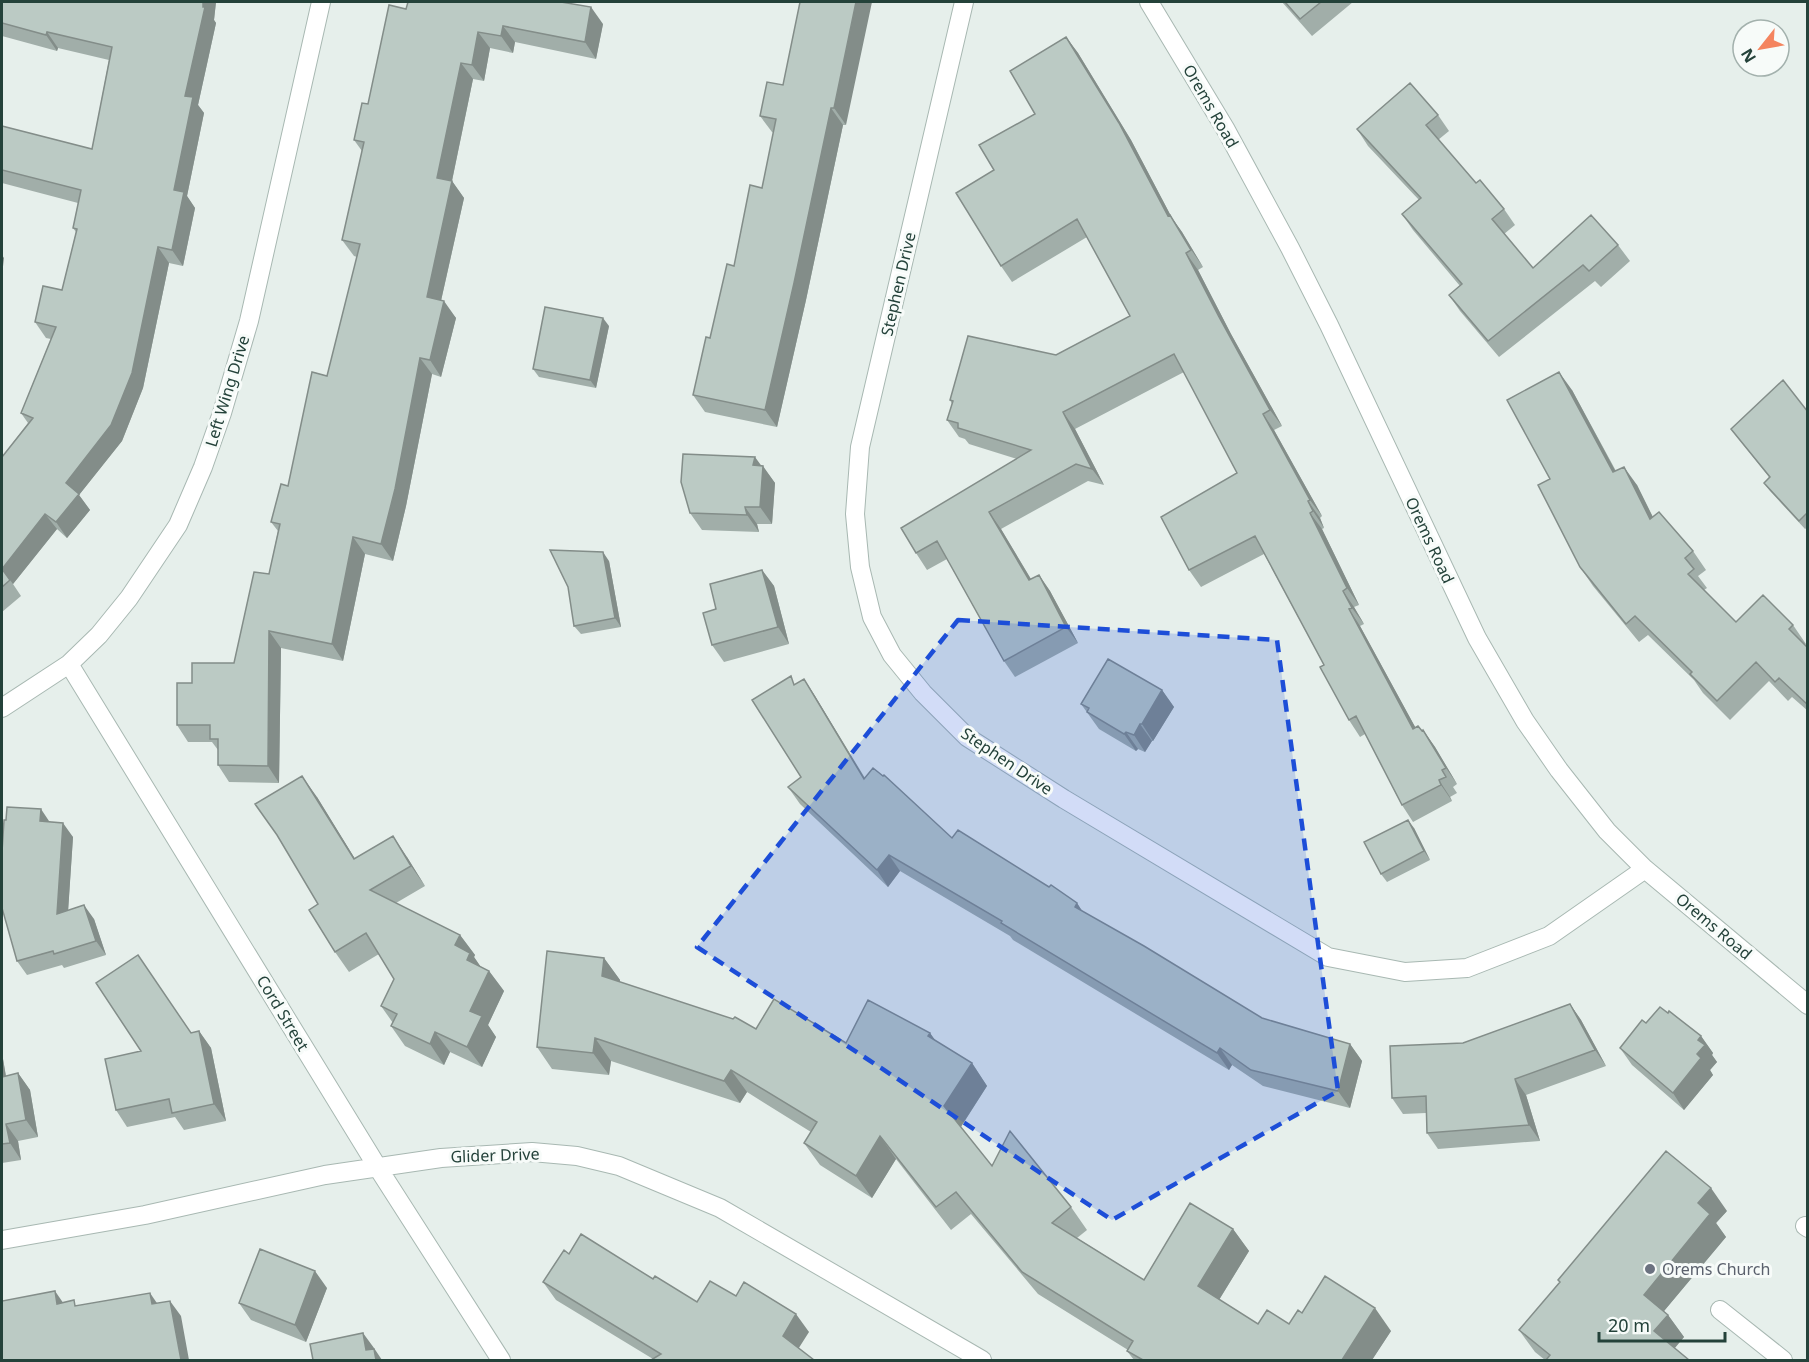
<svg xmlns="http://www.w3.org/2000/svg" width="1809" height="1362" viewBox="0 0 1809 1362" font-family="'Noto Sans',sans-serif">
	<rect width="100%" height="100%" fill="#e6efeb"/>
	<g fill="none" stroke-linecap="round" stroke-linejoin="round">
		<g stroke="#a8b8b2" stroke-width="20">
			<path id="minor" d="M964 2 860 447 855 514 860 567 872 617 892 655 923 693 967 737 1064 799 1328 957 1405 972 1467 968 1549 936 1645 869
				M1149 2 1226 130 1290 248 1329 325 1477 638 1525 721 1559 770 1607 831 1645 869 1808 1005
				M69 664 378 1168 501 1360
				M2 708 69 664 99 635 129 598 178 525 203 467 222 413 249 321 321 2
				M1805 1226 1808 1228
				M2 1240 145 1215 325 1175 441 1158 532 1152 577 1156 619 1166 720 1208 982 1360
				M1720 1310 1783 1360"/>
		</g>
		<use href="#minor" stroke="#fff" stroke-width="18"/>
	</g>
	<path fill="#a1aea9" d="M2 2H216L214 20 216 23 198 105 204 113 187 196 195 208 183 266 169 263 143 388 122 441 79 495 90 510 67 538 57 529 13 584 21 596 2 612V457L28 423 21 413 51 339 46 338 35 322 62 290 76 232 73 228 78 203 2 183V126L92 149 109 60 58 48 57 51 2 36Z
		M800 2 846 125H843L806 300 777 427 705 412 693 395 710 338 734 266 762 188 774 133 772 132 760 116 783 85Z
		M1282 2H1353L1312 36Z
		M406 9 603 24 596 59 515 42 513 53 490 48 484 81 473 79 452 181 464 198 441 301 456 318 441 377 432 374 406 506 393 561 365 554 343 661 281 648 279 783 229 782 218 765V750L212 742H188L177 725 192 683 234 663 269 574 278 531 271 522 288 486 327 376 357 257 354 256 342 240 362 151 354 140Z
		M1066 37 1078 53 1131 140 1172 218 1182 232 1203 267 1198 270 1231 334 1282 426 1274 430 1322 516 1320 518 1324 528 1322 529 1359 605 1354 607 1364 624 1360 626 1415 727 1422 731 1423 730 1435 747 1457 784 1453 787 1457 793 1450 797 1452 801 1413 822 1402 805 1365 734 1360 737 1349 720 1324 665 1264 554 1201 587 1189 570 1237 473 1184 372 1075 429 1104 485 1088 481 1001 529 1031 579 1039 575 1050 591 1078 643 1015 677 1004 661 947 559 927 570 916 553 1017 459 969 444 965 439 959 437 947 420 952 404 950 400 1056 355 1130 316 1087 237 1012 282 1001 266 994 170 1035 114Z
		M1438 115 1449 131 1438 140 1476 183 1504 209 1515 225 1504 234 1533 268 1618 245 1630 261 1601 287 1595 281 1499 357 1460 311 1449 295 1460 286 1413 230 1402 214 1419 200 1368 146 1357 129Z
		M609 326 596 388 539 377 533 369Z
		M1572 390 1616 471 1637 485 1653 517 1693 551 1706 570 1698 576 1707 588 1704 590 1736 622 1793 625 1806 644 1805 645 1808 648V711L1792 697 1788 701 1769 681 1730 720 1703 693 1694 680 1648 635 1639 642 1593 586 1580 567 1550 479Z
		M1808 412V527L1805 529 1770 491 1764 483 1769 477 1731 429Z
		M762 466 775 483 772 524H757L759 532 702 530 690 513Z
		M609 561 621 627 581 634 574 626Z
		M762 570 774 586 789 644 724 662 712 645 716 609Z
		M804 679 815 696 865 778 952 838 1049 887 1077 903 1082 911 1262 1018 1350 1044 1362 1061 1350 1108 1263 1086 1232 1065 1229 1070 1013 940 1010 936 900 871 888 887 800 804 788 787 801 777 797 683Z
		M1162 690 1174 707 1153 741H1152L1145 752 1138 749 1136 751 1099 729 1081 704Z
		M317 797 355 859 407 857 425 886 396 903 460 935 475 955 474 957 480 966 489 971 504 991 488 1025 496 1037 482 1067 450 1052 444 1065 405 1046 391 1026 393 1023 381 1006 394 979 379 954 349 972 335 952 318 904Z
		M50 822 73 837 68 910 94 919 106 955 64 968 62 965 27 975 17 961Z
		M1414 828 1430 860 1387 882 1381 874Z
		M604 958 620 980 619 982 756 1029 846 1043 930 1033 935 1041 972 1063 987 1086 961 1127 992 1166 1071 1207 1087 1230 1077 1238 1144 1280 1233 1229 1249 1251 1219 1300 1258 1324H1289L1302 1313 1391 1331 1372 1360H1134L1127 1351 1128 1350 1038 1294 971 1214 951 1230 896 1159 872 1198 820 1165 804 1143 811 1132 747 1092 740 1103 611 1061 609 1075 552 1069 537 1047Z
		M1570 1004 1581 1020 1606 1066 1526 1095 1540 1141 1438 1149 1427 1133 1426 1113 1403 1114 1392 1098 1463 1043Z
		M1668 1013 1701 1036 1713 1053 1712 1055 1717 1062 1710 1070 1713 1075 1684 1110 1632 1065 1620 1048 1646 1023Z
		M199 1031 211 1048 226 1121 184 1130 175 1117 127 1127 116 1110 141 1051 191 1033Z
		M2 1056 3 1059 6 1076 18 1073 30 1090 38 1137 18 1141 21 1160 2 1163Z
		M1727 1211 1716 1223 1726 1237 1664 1311 1668 1315 1684 1337 1674 1348 1689 1360H1545L1535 1352 1519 1330Z
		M569 1254 653 1279 697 1302 736 1296 809 1332 653 1359 556 1300 543 1282Z
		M327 1288 306 1342 251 1320 239 1303Z"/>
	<path fill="#838d89" d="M203 2H216L214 20 216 23 198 105 204 113 187 196 195 208 183 266 172 250 174 190 185 96Z
		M856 2H872L846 125 834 108Z
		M591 7 603 24 596 59 585 42Z
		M503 26 515 42 513 53 501 36Z
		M47 32 58 48 57 51 46 35Z
		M478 32 490 48 484 81 472 65Z
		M1066 37 1078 53 1131 140 1172 218 1182 232 1203 267 1168 216Z
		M461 63 473 79 449 195 437 178Z
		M831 108 843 125 806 300 777 427 765 410Z
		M452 181 464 198 438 314 427 297Z
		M158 247 169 263 143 388 122 441 79 495 90 510 67 538 56 522 66 483Z
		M1186 253 1198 270 1231 334 1282 426 1270 410 1219 317Z
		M2 255 4 258 2 275Z
		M444 301 456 318 441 377 430 360Z
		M603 318 609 326 596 388 590 380Z
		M420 358 432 374 406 506 393 561 381 544Z
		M1559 372 1572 390 1626 491 1613 472Z
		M1063 412 1075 429 1104 485 1092 469Z
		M1263 414 1274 430 1322 516 1310 500Z
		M755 457 763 468V466L775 483 772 524 760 507 753 465Z
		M1624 467 1637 485 1663 538 1650 519Z
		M1308 501 1320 518 1324 528 1313 511Z
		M745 507 757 524 759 532 747 515Z
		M989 512 1001 529 1041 596 1029 580Z
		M1310 513 1322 529 1359 605 1347 588Z
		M45 514 57 529 13 584 2 569Z
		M353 537 365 554 343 661 332 644Z
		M603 552 609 561 621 627 615 618Z
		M762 570 774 586 789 644 778 627Z
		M1039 575 1050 591 1078 643 1066 627Z
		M1343 591 1354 607 1364 624 1352 608Z
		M1349 609 1360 626 1425 745 1413 729Z
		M269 631 281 648 279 783 268 766Z
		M804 679 815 696 875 796 864 779Z
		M1162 690 1174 707 1153 741 1142 724Z
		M1140 724 1152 741 1145 752 1134 735Z
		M1423 730 1435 747 1457 784 1446 768Z
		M1126 732 1138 749 1136 751 1124 734Z
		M302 776 317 797 368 880 354 859Z
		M1439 780 1450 797 1452 801 1441 785Z
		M41 809 51 824 40 821Z
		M1408 820 1414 828 1430 860 1424 851Z
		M63 823 73 837 67 928 57 914Z
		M393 836 407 857 425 886 411 866Z
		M889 855 900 871 888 887 877 870Z
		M1077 903 1088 920 1075 907Z
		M84 905 94 919 106 955 96 941Z
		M460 935 475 955 474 957 485 973 481 981 455 945Z
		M604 958 620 980 618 999 602 976Z
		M489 971 504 991 488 1025 496 1037 482 1067 467 1047 470 1011Z
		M1570 1004 1581 1020 1606 1066 1595 1050Z
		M199 1031 211 1048 226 1121 214 1104Z
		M435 1032 450 1052 444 1065 430 1044Z
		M930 1033 946 1055 928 1036Z
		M1701 1036 1713 1053 1712 1055 1717 1062 1710 1070 1713 1075 1684 1110 1673 1093 1697 1054 1698 1040Z
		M595 1038 611 1061 609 1075 593 1053Z
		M1350 1044 1362 1061 1350 1108 1338 1091Z
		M1220 1048 1232 1065 1229 1070 1217 1053Z
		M2 1056 3 1059 9 1095 2 1084Z
		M972 1063 987 1086 960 1128 944 1106Z
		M731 1070 747 1092 740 1103 724 1081Z
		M18 1073 30 1090 38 1137 26 1120Z
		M1515 1079 1526 1095 1540 1141 1529 1125Z
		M6 1124 18 1141 21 1160 10 1143Z
		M880 1136 896 1159 872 1198 856 1176Z
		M1711 1188 1727 1211 1716 1223 1726 1237 1659 1317 1644 1295 1698 1203Z
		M1233 1229 1249 1251 1214 1308 1198 1286Z
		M315 1271 327 1288 306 1342 295 1325Z
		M55 1291 66 1307 57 1304Z
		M150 1293 161 1309 152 1304Z
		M170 1301 181 1316 189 1360H181Z
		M1375 1308 1391 1331 1372 1360H1342Z
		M796 1314 809 1332 795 1354 783 1336Z
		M1668 1315 1684 1337 1670 1354 1654 1331Z
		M363 1333 374 1348 382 1360H373L366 1350Z"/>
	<path fill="#bbcac4" stroke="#838d89" stroke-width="1.5" d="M2 2H203V7H205L185 96 193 97 174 190 184 192 172 250 158 247 132 373 111 425 66 483 79 494 56 522 45 514 2 569 10 580 2 587V457L33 418 21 413 56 327 35 322 43 286 62 290 77 229 73 228 81 190 2 170V126L92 149 112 47 47 32 46 35 2 23Z
		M408 2H561L591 7 585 42 503 26 501 36 478 32 472 65 461 63 437 178 452 181 427 297 444 301 430 360 420 358 395 489 381 544 353 537 332 644 269 631 268 766 218 765V739H210V725H177V683H192V663H234L254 572 269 574 280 524 271 522 281 484 288 486 312 372 327 376 360 244 342 240 364 142 354 140 362 103 368 104 389 5 406 9Z
		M800 2H856L834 108H831L794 283 765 410 693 395 706 337 710 338 727 264 734 266 750 185 762 188 776 119 760 116 767 82 783 85Z
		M1285 2H1321L1300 19Z
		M1066 37 1119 123 1168 216 1170 215 1191 250 1186 253 1219 317 1270 410 1263 414 1310 500 1308 501 1313 511 1310 513 1347 588 1343 591 1352 608 1349 609 1413 729 1418 726 1422 731 1423 730 1446 768 1442 770 1446 777 1439 780 1441 785 1402 805 1356 716 1349 720 1320 667 1324 665 1255 536 1189 570 1161 517 1237 473 1174 354 1063 412 1092 469 1076 464 989 512 1029 580 1039 575 1066 627 1004 661 937 541 916 553 901 528 1031 450 958 428V423L947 420 953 401 950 400 968 336 1056 355 1130 316 1077 219 1001 266 956 193 994 170 979 145 1035 114 1010 71Z
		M1410 83 1438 115 1426 125 1476 183 1480 180 1504 209 1492 219 1533 268 1591 215 1618 245 1589 271 1583 265 1488 341 1449 295 1462 284 1402 214 1421 198 1357 129Z
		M545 307 603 318 590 380 533 369Z
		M1559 372 1613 472 1624 467 1650 519 1659 512 1693 551 1685 558 1694 569 1688 574 1736 622 1763 595 1793 625 1789 629 1808 648V705L1779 678 1775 682 1756 662 1717 701 1690 674 1692 672 1635 616 1626 624 1580 567 1538 485 1550 479 1507 400Z
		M1783 380 1808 412V512L1799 521 1764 483 1770 477 1731 429Z
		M683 454 755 457 753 465 763 466 760 507H745L747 515 690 513 681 482Z
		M550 550 603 552 615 618 574 626 568 587Z
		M762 570 778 627 712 645 703 613 716 609 710 584Z
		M1108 659 1162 690 1142 724H1140L1134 735 1126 732 1124 734 1087 712 1089 708 1081 704Z
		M791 676 794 685 804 679 864 779 873 768 883 776 884 775 952 838 958 830 1049 887 1051 885 1077 903 1075 907 1144 946 1262 1018 1350 1044 1338 1091 1251 1070 1220 1048 1217 1053 1001 923 1002 921 889 855 877 870 788 787 801 777 752 700Z
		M302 776 354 859 393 836 411 866 370 890 460 935 455 945 470 953 467 960 489 971 470 1011 482 1016 467 1047 435 1032 430 1044 391 1026 397 1014 381 1006 394 979 366 933 335 952 309 910 318 904 277 835 255 804Z
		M7 807 41 809 40 821 63 823 57 914 84 905 96 941 54 954 53 951 17 961 2 908V852L4 820H6Z
		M1408 820 1424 851 1381 874 1364 842Z
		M547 951 604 958 602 976 733 1019 735 1017 756 1029 774 999 846 1043 868 1000 930 1033 928 1036 972 1063 944 1106 992 1166 1010 1131 1071 1207 1052 1223 1144 1280 1190 1203 1233 1229 1198 1286 1258 1324 1267 1310 1289 1324 1298 1310 1302 1313 1325 1276 1375 1308 1342 1360H1143L1127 1351 1133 1341 1022 1272 956 1192 936 1207 880 1136 856 1176 804 1143 817 1122 731 1070 724 1081 595 1038 593 1053 537 1047Z
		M138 955 191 1033 199 1031 214 1104 172 1113 169 1099 116 1110 105 1059 141 1051 96 983Z
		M1570 1004 1595 1050 1515 1079 1529 1125 1427 1133 1426 1096 1392 1098 1390 1046 1463 1043Z
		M1660 1007 1668 1013 1669 1011 1701 1036 1698 1040 1705 1045 1697 1054 1701 1058 1673 1093 1620 1048 1642 1020 1646 1023Z
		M18 1073 26 1120 6 1124 10 1143 2 1144V1077Z
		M1666 1151 1711 1188 1698 1203 1710 1214 1644 1295 1668 1315 1654 1331 1689 1360H1546L1550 1355 1519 1330 1560 1282 1558 1280Z
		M581 1234 653 1279 655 1276 697 1302 710 1281 736 1296 744 1282 796 1314 783 1336 814 1360H651L661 1354 543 1282 564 1250 569 1254Z
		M260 1249 315 1271 295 1325 239 1303Z
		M55 1291 57 1304 74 1300 75 1306 150 1293 152 1304 170 1301 181 1360H2V1301Z
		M363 1333 366 1350 374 1349 376 1360H313L310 1344Z"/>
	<path fill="#1d4ed8" fill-opacity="0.2" stroke="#1d4ed8" stroke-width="4.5" stroke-dasharray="12 8" stroke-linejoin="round" d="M958 620 1277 640 1338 1091 1112 1220 697 947Z"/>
	<circle fill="#6b7280" stroke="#f7fbf9" stroke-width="2" cx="1650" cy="1269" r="6"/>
	<g text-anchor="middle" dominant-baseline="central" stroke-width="6" stroke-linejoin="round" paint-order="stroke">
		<g font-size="16" fill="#24423a" stroke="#f7fbf9">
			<text transform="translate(1211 106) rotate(60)">Orems Road</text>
			<text transform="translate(898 284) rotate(-77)">Stephen Drive</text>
			<text transform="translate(227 391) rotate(-73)">Left Wing Drive</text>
			<text transform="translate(1430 540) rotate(65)">Orems Road</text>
			<text transform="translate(1007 761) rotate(34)">Stephen Drive</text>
			<text transform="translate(1714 926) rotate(40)">Orems Road</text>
			<text transform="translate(283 1013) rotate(59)">Cord Street</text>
			<text transform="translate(495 1155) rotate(-2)">Glider Drive</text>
		</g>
		<g font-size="16" fill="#5b616d" stroke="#f7fbf9" text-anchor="start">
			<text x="1662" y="1269">Orems Church</text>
		</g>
	</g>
	<rect width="1809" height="1362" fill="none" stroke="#24423a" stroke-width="6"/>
	<g transform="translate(1761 48) rotate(239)"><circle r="28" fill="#f7fbf9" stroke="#a3b1ad" stroke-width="1.5"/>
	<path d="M0-4.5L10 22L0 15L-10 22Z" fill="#f4845f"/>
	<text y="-9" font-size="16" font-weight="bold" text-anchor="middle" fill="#24423a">N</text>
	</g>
	<path d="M1599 1332v9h126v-9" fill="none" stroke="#24423a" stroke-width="3"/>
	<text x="1608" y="1332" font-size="18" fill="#24423a" stroke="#f7fbf9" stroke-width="4.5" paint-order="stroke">20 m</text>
</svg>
